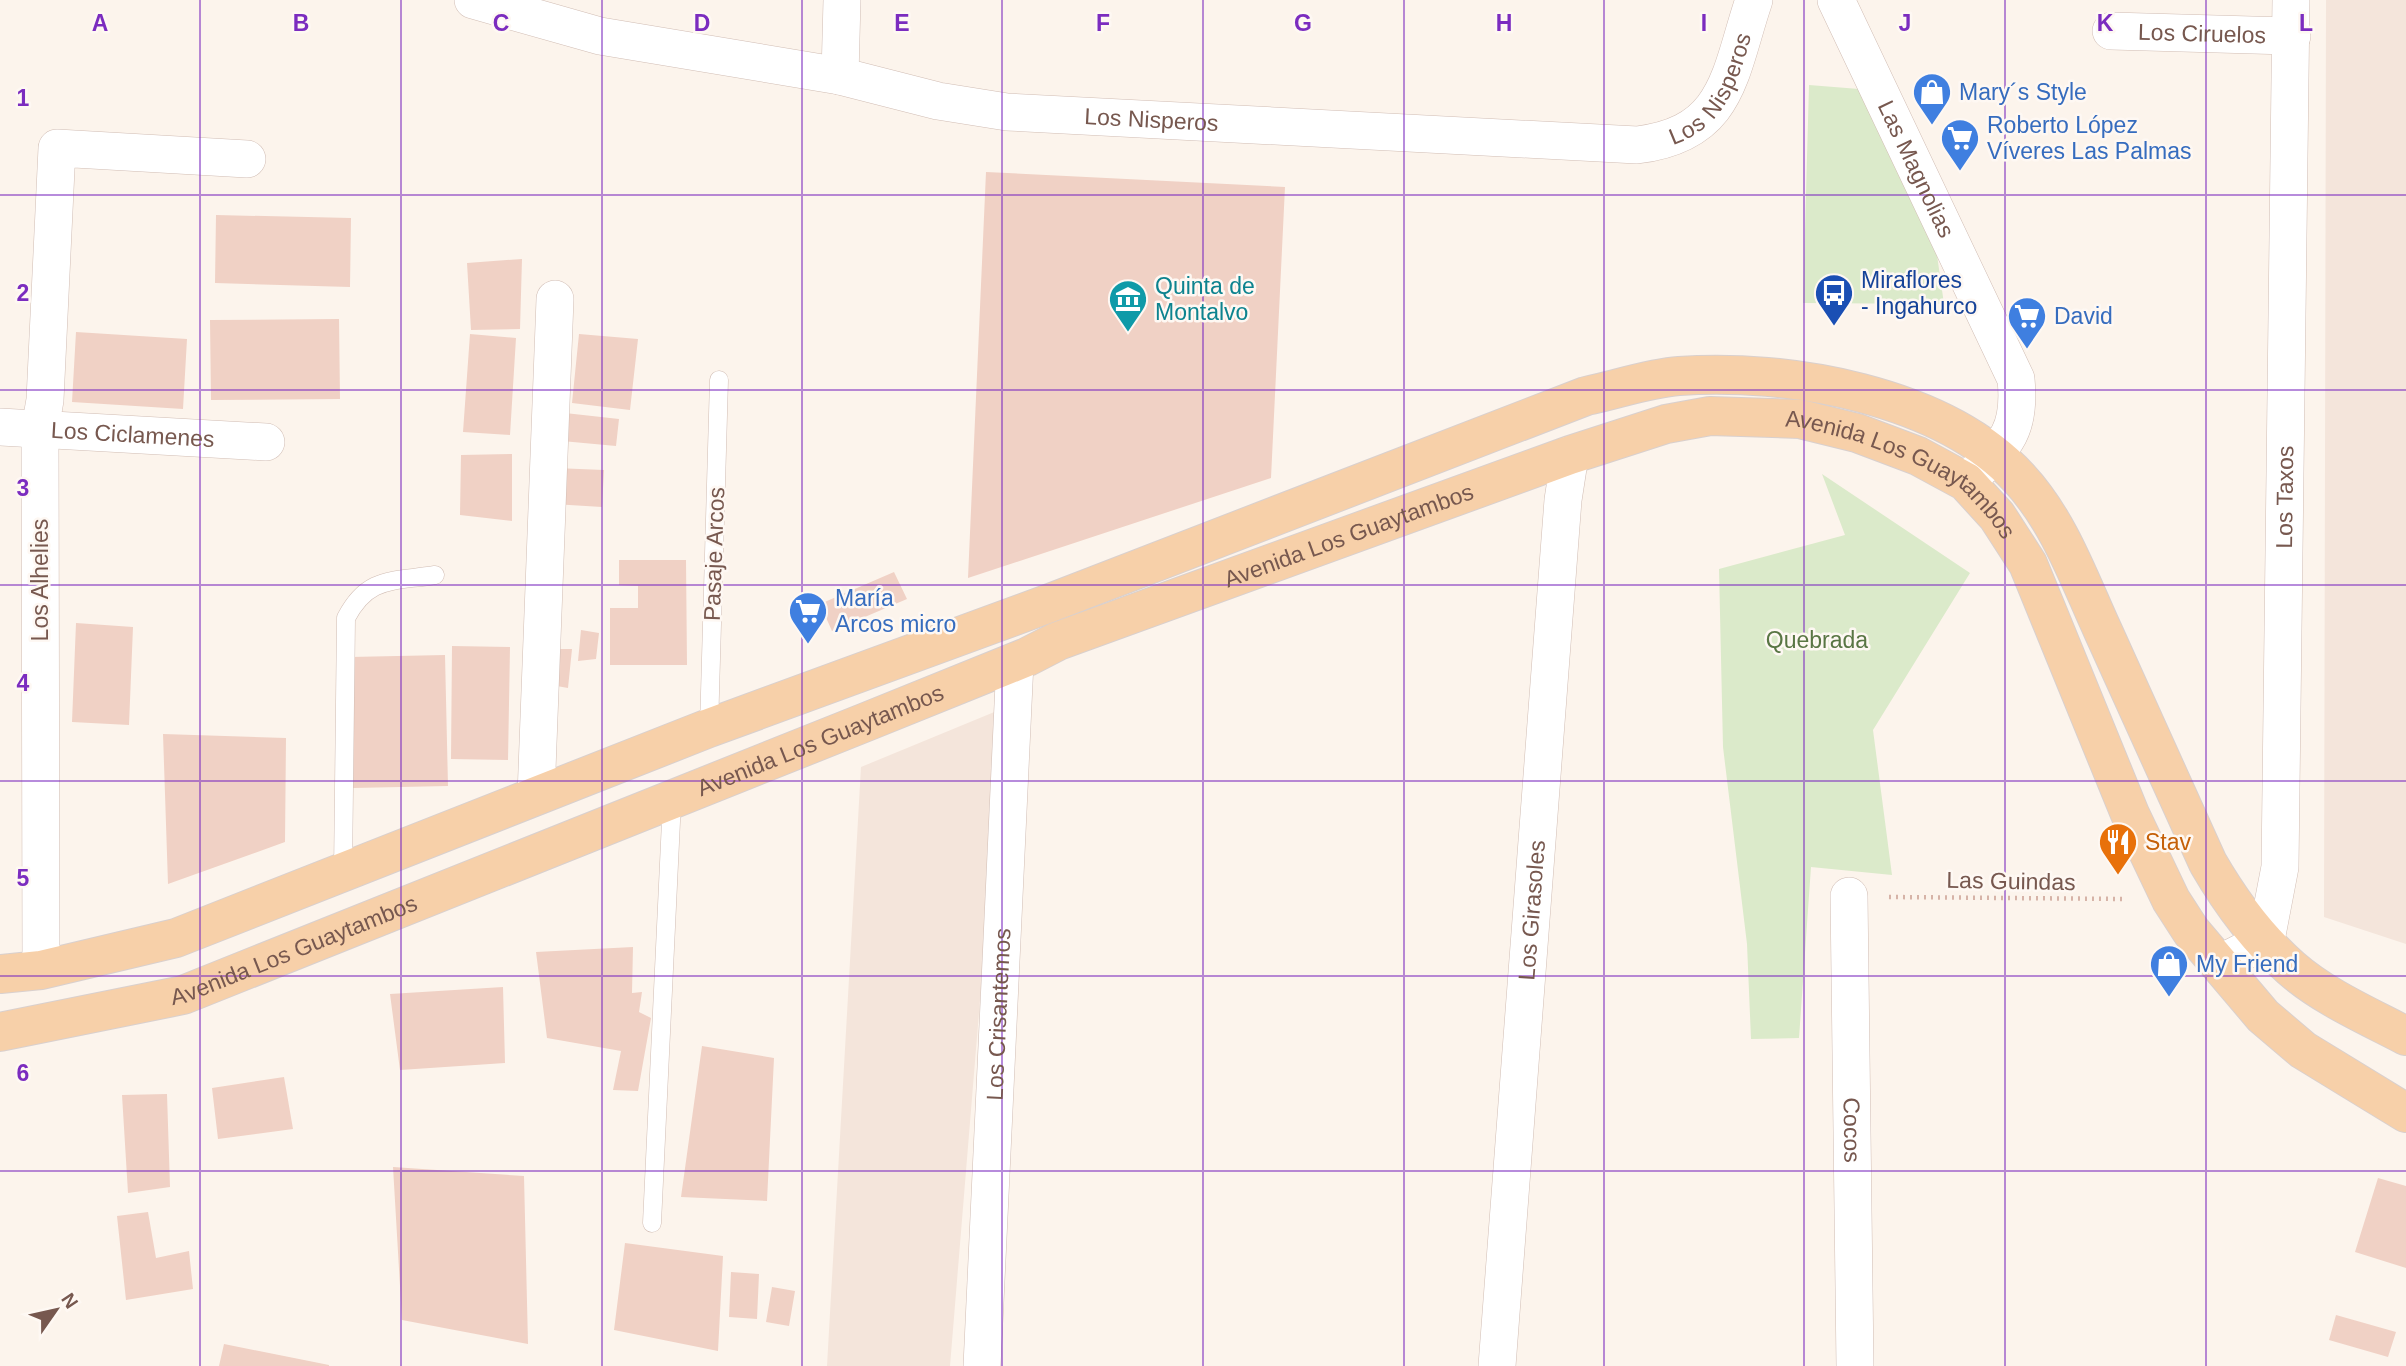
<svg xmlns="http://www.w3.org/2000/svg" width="2406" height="1366" viewBox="0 0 2406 1366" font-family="Helvetica,sans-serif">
	<rect width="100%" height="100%" fill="#fcf4ec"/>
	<path fill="#f4e5db" d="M2326 0H2406V944L2324 917Z
		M1004 708 950 1366H827L861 767Z"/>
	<path fill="#dbeaca" d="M1809 85 1859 89 1937 255 1944 304 1803 303Z
		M1822 474 1970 573 1873 730 1892 875 1811 867 1799 1038 1751 1039 1747 944 1723 747 1719 569 1845 535Z"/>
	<path fill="#f0d1c5" d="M986 172 1285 187 1271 478 968 578Z
		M216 215 351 218 350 287 215 283Z
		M522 259 520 329 471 330 467 263Z
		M339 319 340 399 211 400 210 320Z
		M76 332 187 339 183 409 72 402Z
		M470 334 516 338 510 435 463 432Z
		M579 334 638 339 630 410 572 403Z
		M565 413 619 419 616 446 562 441Z
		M512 454V521L460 515 461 455Z
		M555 468 604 470 602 507 553 504Z
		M619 560H686L687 665H610V608H638V586L619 585Z
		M894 572 907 599 832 631 820 604Z
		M76 623 133 627 129 725 72 722Z
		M581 630 599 633 596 659 578 661Z
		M452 646 510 647 508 760 451 759Z
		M555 649H572L568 688 551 685Z
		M445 655 448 786 353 788 350 657Z
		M163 734 286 738 285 842 168 884Z
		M633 947 632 993 642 992 639 1012 651 1018 638 1091 613 1090 621 1051 547 1038 536 952Z
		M503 987 505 1063 400 1070 390 994Z
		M702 1046 774 1058 767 1201 681 1197Z
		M284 1077 293 1129 218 1139 212 1088Z
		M167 1094 170 1187 128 1193 122 1095Z
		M393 1167 524 1176 528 1344 402 1320Z
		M2378 1178 2406 1186V1268L2355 1252Z
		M148 1212 156 1258 189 1251 193 1289 126 1300 117 1216Z
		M625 1243 723 1256 718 1351 614 1330Z
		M731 1272 759 1274 757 1319 729 1317Z
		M772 1287 795 1291 789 1326 766 1322Z
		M2336 1315 2396 1332 2388 1357 2329 1340Z
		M224 1344 329 1365V1366H219Z"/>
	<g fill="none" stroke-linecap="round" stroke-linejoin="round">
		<g stroke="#d1bdb4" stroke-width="19">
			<path id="lane" d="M709 728 719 380
				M343 872 346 618C368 576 392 582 435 575
				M652 1223 672 800"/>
		</g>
		<g stroke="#d1bdb4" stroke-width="38">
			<g id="street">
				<path id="s1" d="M473 0 600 36 840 76 938 101 1007 112 1637 145C1729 134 1729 74 1754 0"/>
				<path id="s2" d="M1836 0 2016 379C2021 429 2007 444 1972 476"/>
				<path id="s3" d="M2111 31 2292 36"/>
				<path d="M840 76 842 0"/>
				<path id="s4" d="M0 427 266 442"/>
				<path d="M536 796 555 299"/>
				<path id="s5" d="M1849 896 1855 1366"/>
				<path id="s6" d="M2219 964 2266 940 2280 867 2291 0"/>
				<path d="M41 970 40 429 45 400 57 148 247 159"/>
				<path id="s7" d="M982 1366 1015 662"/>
				<path id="s8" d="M1497 1366 1563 500 1570 455"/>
			</g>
		</g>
		<g stroke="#d9d0ce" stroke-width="40">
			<g id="primary">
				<path d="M0 974 41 970 176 938 709 728 1050 603 1586 396C1616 390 1649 378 1679 376 1787 368 1943 395 2019 478 2059 521 2079 579 2103 631 2138 709 2173 786 2208 863 2230 901 2258 939 2291 968 2324 997 2368 1016 2406 1036"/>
				<path id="s9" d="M0 1032 183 995 866 722 1027 657 1058 641 1570 455 1666 424 1710 416 1800 419 1857 433 1918 456 1966 482 1997 516 2028 564 2130 814 2171 900 2191 931 2263 1016 2303 1050 2406 1113"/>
			</g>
		</g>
		<path stroke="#d6b3a7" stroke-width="4.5" stroke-dasharray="2 5" stroke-linecap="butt" d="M1889 897 2125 899"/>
		<use href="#lane" stroke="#fff" stroke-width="18"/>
		<use href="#street" stroke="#fff" stroke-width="37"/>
		<use href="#primary" stroke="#f7d0a9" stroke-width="38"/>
	</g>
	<path fill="none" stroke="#7b2cbf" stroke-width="2" stroke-opacity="0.55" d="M200 0V1366M401 0V1366M602 0V1366M802 0V1366M1002 0V1366M1203 0V1366M1404 0V1366M1604 0V1366M1804 0V1366M2005 0V1366M2206 0V1366M0 195H2406M0 390H2406M0 585H2406M0 781H2406M0 976H2406M0 1171H2406"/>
	<defs>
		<g id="shop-pin" transform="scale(2.0125)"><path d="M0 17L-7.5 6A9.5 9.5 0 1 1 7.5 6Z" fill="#3f7fe0" stroke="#fef8f3"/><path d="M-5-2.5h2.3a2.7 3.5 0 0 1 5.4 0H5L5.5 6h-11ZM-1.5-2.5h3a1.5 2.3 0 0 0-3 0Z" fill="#fff"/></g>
		<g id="supermarket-pin" transform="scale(2.0125)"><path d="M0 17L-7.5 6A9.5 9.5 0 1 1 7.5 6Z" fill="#3f7fe0" stroke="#fef8f3"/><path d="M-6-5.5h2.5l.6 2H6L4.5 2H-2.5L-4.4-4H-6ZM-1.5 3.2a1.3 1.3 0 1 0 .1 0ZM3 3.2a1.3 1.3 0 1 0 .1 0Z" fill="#fff"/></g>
		<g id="bus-pin" transform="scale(2.0125)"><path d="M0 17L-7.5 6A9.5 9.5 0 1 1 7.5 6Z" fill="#1a4fb4" stroke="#fef8f3"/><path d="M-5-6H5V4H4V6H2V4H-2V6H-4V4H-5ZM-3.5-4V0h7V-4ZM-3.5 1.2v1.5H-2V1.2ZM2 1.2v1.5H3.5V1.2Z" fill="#fff"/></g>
		<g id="museum-pin" transform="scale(2.0125)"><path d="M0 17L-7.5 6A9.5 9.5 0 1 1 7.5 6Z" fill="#0f9aa8" stroke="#fef8f3"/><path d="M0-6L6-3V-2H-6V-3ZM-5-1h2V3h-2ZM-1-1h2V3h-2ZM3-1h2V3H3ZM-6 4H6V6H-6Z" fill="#fff"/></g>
		<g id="restaurant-pin" transform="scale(2.0125)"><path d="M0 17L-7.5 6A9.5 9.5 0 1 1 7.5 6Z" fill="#e8710a" stroke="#fef8f3"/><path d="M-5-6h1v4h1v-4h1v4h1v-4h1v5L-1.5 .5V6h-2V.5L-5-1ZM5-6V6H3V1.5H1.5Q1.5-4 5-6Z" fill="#fff"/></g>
	</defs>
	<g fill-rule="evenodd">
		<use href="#shop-pin" x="1932" y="92"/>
		<use href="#supermarket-pin" x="1960" y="138"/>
		<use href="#bus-pin" x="1834" y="293"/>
		<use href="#museum-pin" x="1128" y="299"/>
		<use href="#supermarket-pin" x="2027" y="316"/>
		<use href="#supermarket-pin" x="808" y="611"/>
		<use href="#restaurant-pin" x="2118" y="842"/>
		<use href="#shop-pin" x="2169" y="964"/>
	</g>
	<g text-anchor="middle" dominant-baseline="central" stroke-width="5" stroke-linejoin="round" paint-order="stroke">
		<g font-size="23" fill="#77584f" stroke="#fef8f3">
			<text stroke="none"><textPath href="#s3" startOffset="91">Los Ciruelos</textPath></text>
			<text stroke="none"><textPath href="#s1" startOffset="1278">Los Nisperos</textPath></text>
			<text stroke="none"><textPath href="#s1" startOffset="691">Los Nisperos</textPath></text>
			<text stroke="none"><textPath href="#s2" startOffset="187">Las Magnolias</textPath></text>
			<text stroke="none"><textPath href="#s4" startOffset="133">Los Ciclamenes</textPath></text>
			<text stroke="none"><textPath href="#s9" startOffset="2028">Avenida Los Guaytambos</textPath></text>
			<text stroke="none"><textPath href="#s6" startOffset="497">Los Taxos</textPath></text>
			<text stroke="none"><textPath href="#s9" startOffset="1440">Avenida Los Guaytambos</textPath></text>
			<text transform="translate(714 554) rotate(-88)">Pasaje Arcos</text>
			<text transform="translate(40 580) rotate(-90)">Los Alhelies</text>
			<text stroke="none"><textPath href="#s9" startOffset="873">Avenida Los Guaytambos</textPath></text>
			<text transform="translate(2011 881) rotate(1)">Las Guindas</text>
			<text stroke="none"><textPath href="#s8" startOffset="457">Los Girasoles</textPath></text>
			<text stroke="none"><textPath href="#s9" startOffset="306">Avenida Los Guaytambos</textPath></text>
			<text stroke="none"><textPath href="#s7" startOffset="352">Los Crisantemos</textPath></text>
			<text stroke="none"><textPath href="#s5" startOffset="234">Cocos</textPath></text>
		</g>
		<g font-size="23" fill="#366cbe" stroke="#fef8f3" text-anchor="start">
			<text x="1959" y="92">Mary´s Style</text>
			<text x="1987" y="125">Roberto López<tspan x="1987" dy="26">Víveres Las Palmas</tspan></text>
			<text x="2054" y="316">David</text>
			<text x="835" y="598">María<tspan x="835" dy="26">Arcos micro</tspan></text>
			<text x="2196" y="964">My Friend</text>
		</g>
		<g font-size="23" fill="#164399" stroke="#fef8f3" text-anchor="start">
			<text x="1861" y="280">Miraflores<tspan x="1861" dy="26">- Ingahurco</tspan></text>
		</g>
		<g font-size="23" fill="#0d838f" stroke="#fef8f3" text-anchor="start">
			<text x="1155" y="286">Quinta de<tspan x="1155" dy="26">Montalvo</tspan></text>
		</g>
		<g font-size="23" fill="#597644" stroke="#fef8f3">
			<text x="1817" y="640">Quebrada</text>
		</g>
		<g font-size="23" fill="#c56008" stroke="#fef8f3" text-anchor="start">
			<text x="2145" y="842">Stav</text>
		</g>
	</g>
	<g font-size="23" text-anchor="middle" font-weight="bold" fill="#7b2cbf" stroke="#fef8f3" stroke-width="5" stroke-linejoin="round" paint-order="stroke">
		<text x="100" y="31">A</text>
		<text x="301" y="31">B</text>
		<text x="501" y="31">C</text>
		<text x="702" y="31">D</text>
		<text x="902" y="31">E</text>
		<text x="1103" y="31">F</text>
		<text x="1303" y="31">G</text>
		<text x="1504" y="31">H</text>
		<text x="1704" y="31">I</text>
		<text x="1905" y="31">J</text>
		<text x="2105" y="31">K</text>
		<text x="2306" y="31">L</text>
		<text x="23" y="106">1</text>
		<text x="23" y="301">2</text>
		<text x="23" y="496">3</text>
		<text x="23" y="691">4</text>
		<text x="23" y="886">5</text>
		<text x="23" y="1081">6</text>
	</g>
	<g transform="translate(56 1310) rotate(56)" stroke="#fef8f3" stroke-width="5" paint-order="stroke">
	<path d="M0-5L12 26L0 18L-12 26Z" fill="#77584f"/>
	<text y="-10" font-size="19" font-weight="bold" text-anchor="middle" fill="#77584f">N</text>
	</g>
</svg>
